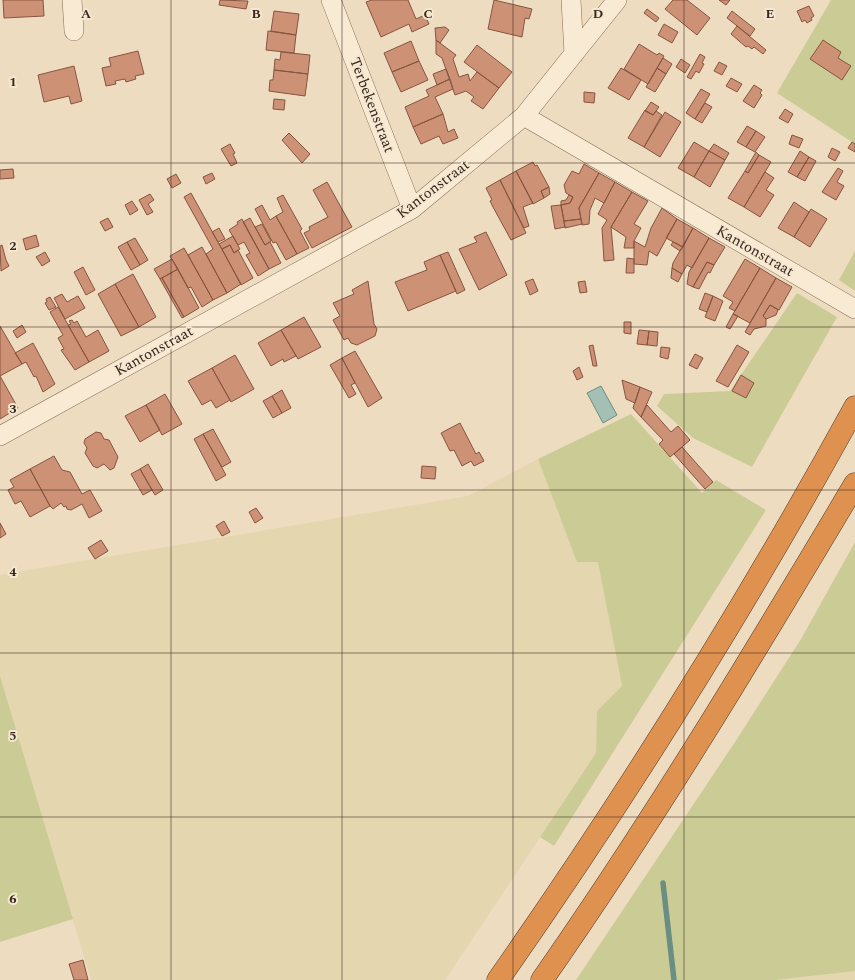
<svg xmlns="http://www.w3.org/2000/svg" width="855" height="980" viewBox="0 0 855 980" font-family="Spectral,serif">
	<rect width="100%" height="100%" fill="#eedcc1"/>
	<path fill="#e4d6ae" d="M538 459 577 561H598L622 686 597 711 596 753 445 980H91L0 676V575L468 496Z
		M855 971V980H776Z"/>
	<path fill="#cbcc95" d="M831 0H855V144L777 93Z
		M855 251V291L839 280Z
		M797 293 837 317 752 467 693 438 657 406 664 394 730 391Z
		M631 414 702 493 716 480 766 510 554 846 540 837 596 753 597 711 622 686 598 562H577L538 459Z
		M855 542V971L776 980H576L735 742 801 639Z
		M0 676 73 919 0 942Z"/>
	<path fill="#a4c0b5" stroke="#6b8e82" d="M601 386 617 415 603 423 587 393Z"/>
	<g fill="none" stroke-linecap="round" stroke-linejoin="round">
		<path stroke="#6b8e82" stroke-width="5.5" d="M663 883 674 980"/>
	</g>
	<path fill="#cd9276" stroke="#87543e" d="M3 0H43L44 16 4 18Z
		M220 0 248 1 246 9 219 5Z
		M372 0H408L416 19 425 15 429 24 412 32 409 24 381 37 366 2Z
		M494 0 532 9 529 19 525 18 522 37 488 29Z
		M673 0H687L710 18 697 35 665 9Z
		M719 0H730L726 5Z
		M809 6 814 16 811 18 812 20 807 23 805 20 802 22 797 11Z
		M647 9 659 18 656 22 644 13Z
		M274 11 299 14 296 35 271 31Z
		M732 11 755 29 750 36 727 18Z
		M664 24 678 32 672 43 658 35Z
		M737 26 766 50 763 54 754 47 752 49 748 46 746 47 731 34Z
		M445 27 449 30 440 43 436 40 435 28Z
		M268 31 296 35 294 53 266 50Z
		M436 40 456 55 453 59 459 77 468 74 470 81 477 72 499 88 483 109 471 101 474 97 466 91 455 95 442 58 436 54Z
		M823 40 841 52 838 58 851 66 842 80 810 59Z
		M411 41 419 61 392 72 384 53Z
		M639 44 657 55 659 53 664 56 648 84 624 69Z
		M477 45 512 72 499 88 464 62Z
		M138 51 144 74 135 76 136 79 126 82 125 79 115 81 116 84 106 86 102 68 111 66 109 58Z
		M281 52 310 55 308 74 274 70 275 59 280 60Z
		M700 54 705 57 702 63 704 64 699 73 696 71 691 79 687 77Z
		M663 58 672 64 666 74 657 68Z
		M681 59 690 65 685 73 676 67Z
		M419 61 428 80 401 92 392 72Z
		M719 62 727 66 722 75 714 71Z
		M74 66 82 101 71 104 69 96 44 102 38 75Z
		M621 68 641 80 629 100 608 88Z
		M657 68 666 74 655 92 646 87Z
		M446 69 450 79 437 85 433 74Z
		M274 70 308 74 305 96 269 91 270 80H273Z
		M731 78 742 84 737 92 726 86Z
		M450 79 453 89 435 97 443 114 413 127 405 107 429 96 426 90Z
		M754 85 762 90 760 93 762 95 754 108 743 101Z
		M701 89 710 94 695 119 686 113Z
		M584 92 595 93 594 103 584 102Z
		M274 99 285 100 284 110 273 109Z
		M651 102 659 107 653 115 645 111Z
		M705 103 712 107 702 123 695 119Z
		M785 109 793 114 788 123 779 118Z
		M645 110 653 115 656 111 662 115 644 147 628 138Z
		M665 112 681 122 660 157 644 147Z
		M443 114 448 132 454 129 458 138 443 144 439 136 421 144 413 127Z
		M747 126 756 131 746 147 737 142Z
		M756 131 765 137 755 152 746 147Z
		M289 133 310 154 302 163 282 140Z
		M792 135 803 139 799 148 789 144Z
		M694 142 709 151 694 177 678 168Z
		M852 142 855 144V152L848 148Z
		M230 144 235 153 233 154 237 163 231 166 221 149Z
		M714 144 729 153 725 160 709 151Z
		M832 148 840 152 835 161 828 157Z
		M709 151 725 160 710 187 694 177Z
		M800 151 809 157 797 177 788 172Z
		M756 152 759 155 748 173 745 171Z
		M759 155 771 162 744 207 728 198 745 171 748 173Z
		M809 157 816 161 805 181 797 177Z
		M533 162 535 166 537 165 549 187 541 191 544 198 533 204 516 171Z
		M584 164 599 173 579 208 581 219 564 221 561 205 570 203 573 197 566 193 564 185 572 171 579 174Z
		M838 168 843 171 837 182 844 186 836 200 822 192Z
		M13 169 14 178 0 179V170Z
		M516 171 533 203 523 207 529 226 524 228 500 180Z
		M765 172 774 178 766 190 774 195 760 217 744 207Z
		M212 173 215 179 206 184 203 177Z
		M599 173 615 182 604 203 595 198 590 210 589 224 582 225 579 208Z
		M176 174 181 183 172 188 167 179Z
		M500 180 526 233 511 240 493 207 490 201 492 200 486 188Z
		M327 182 352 227 312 248 304 233 310 230 309 227 328 217 313 190Z
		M615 182 632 192 611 227 614 260 604 261 602 228 607 220 598 214Z
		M549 187 550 194 544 198 541 191Z
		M632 192 648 201 634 224 641 228 634 241V248H624L626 237 611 227Z
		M191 193 241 284 227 293 206 254 213 249 184 197Z
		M150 194 154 200 148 204 153 212 147 215 139 200Z
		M283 195 302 229 300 231 309 248 297 254 276 216 283 212 277 198Z
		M569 195 573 197 570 203 561 205V201L566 200Z
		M132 201 138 210 130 215 125 205Z
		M794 202 809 212 794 237 778 228Z
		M262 205 270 220 276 216 297 254 286 260 276 242 273 243 255 209Z
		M561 205 565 227 555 229 551 206Z
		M662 208 677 219 657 256 649 251 647 265 634 264V241L645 247 651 228Z
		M811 209 827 219 810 247 794 237Z
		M108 218 113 227 105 231 100 222Z
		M250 218 265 245 270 242 281 263 269 269 243 222Z
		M242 219 269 269 258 276 246 255 250 253 244 242 238 245 229 230 238 224 237 222Z
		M581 219 582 224 565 228 564 221Z
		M677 219 693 228 683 247 666 238Z
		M262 224 271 241 265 245 255 227Z
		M219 228 225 239 218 242 212 232Z
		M693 228 709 238 692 268 687 265 682 274 672 268 673 263Z
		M486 232 507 275 479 290 459 249 477 242 474 237Z
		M36 235 39 246 26 250 23 239Z
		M233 236 240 249 234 253 230 245 222 249 219 244Z
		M135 238 148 260 140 265 127 242Z
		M709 238 725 247 714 265 707 262 693 287 687 284 689 272Z
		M127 242 140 265 131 270 118 247Z
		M673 242 683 247 680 251 671 245Z
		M2 245 6 260 9 266 1 271 0 246Z
		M230 245 234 253 238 250 253 278 241 285 222 249Z
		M202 247 227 293 213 300 188 255Z
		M184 248 213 300 202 307 191 287 188 288 170 256Z
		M45 252 50 261 42 266 36 257Z
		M448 252 465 290 457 294 440 255Z
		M440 255 456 291 408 311 395 282 427 270 424 262Z
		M627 258 634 259V273H626Z
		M172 259 178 269 160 279 154 269Z
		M745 259 760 268 735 311 729 308 733 302 723 296Z
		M707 262 714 265 710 273 708 272 699 289 693 287Z
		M83 267 95 290 86 295 74 272Z
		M672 268 682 274 678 282 671 278Z
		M760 268 776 278 750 323 733 314Z
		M178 269 199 308 184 317 162 278Z
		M133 274 156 317 139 327 115 284Z
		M162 278 184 317 182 318 160 279Z
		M776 278 792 287 779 310 770 305 763 316 766 319V326L754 329 750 335 745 332Z
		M533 279 538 291 530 295 525 282Z
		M368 281 374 324 377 329 375 336 357 345 351 343 348 338 344 340 333 320 340 316 333 303 354 294 352 290Z
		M585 281 587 292 580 293 578 282Z
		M115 284 139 327 121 336 98 294Z
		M705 293 713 296 707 312 699 309Z
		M62 294 67 302 78 296 85 308 65 319 54 298Z
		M713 296 723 301 715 321 705 317Z
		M50 297 56 307 49 310 45 303 47 302 46 299Z
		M770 305 778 310 776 315 766 319 763 316Z
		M58 307 89 362 75 370 61 350 64 349 58 338 63 335 50 312Z
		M733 314 738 316 730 329 726 327Z
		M304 317 321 347 298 359 281 330Z
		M72 320 74 323 77 321 86 337 98 330 109 351 89 362 68 325 71 324 69 321Z
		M624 322H631V334L624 333Z
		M22 325 26 332 17 338 13 331Z
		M0 326 22 364 0 376Z
		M281 330 296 356 284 362 283 359 271 366 258 343Z
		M639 330 649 331 647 345 637 344Z
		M649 331 658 332 657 346 647 345Z
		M33 343 55 384 43 392 36 376 34 377 26 362 22 364 15 353Z
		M593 345 597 366H593L589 346Z
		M737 345 749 352 728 387 716 381Z
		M661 347 670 348 668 359 660 357Z
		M355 351 382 398 368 407 342 358Z
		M695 354 703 358 697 369 689 365Z
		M235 355 254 389 231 402 212 368Z
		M342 358 355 383 351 385 356 394 349 398 330 365Z
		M579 367 583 377 577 380 573 371Z
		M212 368 230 400 216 408 211 400 202 405 188 381Z
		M741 375 754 383 746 398 732 391Z
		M0 376 18 408 0 419Z
		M622 380 640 387 635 403 626 399Z
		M640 387 652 392 641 417 633 408Z
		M282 390 291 408 282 413 272 396Z
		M165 394 182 424 162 435 146 405Z
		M272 396 282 413 273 418 263 401Z
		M146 405 160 430 140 442 125 416Z
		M647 405 671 432 678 426 690 440 670 457 659 444 663 440 641 417Z
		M460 423 476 454 479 452 484 461 474 466 471 461 462 466 454 450 450 451 441 433Z
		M213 429 231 462 222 467 203 434Z
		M96 432 101 433 104 439 109 440 118 457 114 468 110 470 104 464 97 468 93 466 85 453 87 448 84 443 85 439Z
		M203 434 226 475 216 481 194 439Z
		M682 447 713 482 705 489 674 454Z
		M54 456 62 470 70 472 82 494 90 490 102 511 89 518 82 504 71 510 67 509 66 506 64 507 61 503 53 509 50 506 30 469Z
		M148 464 163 490 155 495 140 469Z
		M422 466 436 467 435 479 421 478Z
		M30 469 50 506 30 517 21 501 15 504 8 490 14 487 10 480Z
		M140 469 152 490 143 495 131 474Z
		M256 508 263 518 255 523 249 512Z
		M224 521 230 532 222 536 216 526Z
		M0 523 6 534 0 538Z
		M101 540 108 551 95 559 88 548Z
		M83 960 88 980H74L69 964Z"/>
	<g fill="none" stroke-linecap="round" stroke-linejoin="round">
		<g stroke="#886d58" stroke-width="20">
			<path id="minor" d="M72 0 74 31
				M331 0 412 209
				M571 0 574 54
				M524 116 855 309
				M0 436 412 209 524 116 617 0"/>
		</g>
		<g stroke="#553c2d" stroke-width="23">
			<path id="highway" d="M498 980C627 796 747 604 855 407
				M542 980C654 820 755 652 855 484"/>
		</g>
		<use href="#minor" stroke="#f9ead4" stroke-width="19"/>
		<use href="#highway" stroke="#df9250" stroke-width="22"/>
	</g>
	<path fill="none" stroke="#37271d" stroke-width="1" stroke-opacity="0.55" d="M171 0V980M342 0V980M513 0V980M684 0V980M0 163H855M0 327H855M0 490H855M0 653H855M0 817H855"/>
	<g text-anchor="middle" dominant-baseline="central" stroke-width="4" stroke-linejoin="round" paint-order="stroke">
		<g font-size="15" fill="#37271d" stroke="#f6e7d0">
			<text transform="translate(372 105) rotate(69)">Terbekenstraat</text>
			<text transform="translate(433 189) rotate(-37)">Kantonstraat</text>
			<text transform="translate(755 251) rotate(30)">Kantonstraat</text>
			<text transform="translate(154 351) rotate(-29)">Kantonstraat</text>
		</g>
	</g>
	<g font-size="13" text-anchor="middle" font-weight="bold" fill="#37271d" stroke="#f6e7d0" stroke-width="4" stroke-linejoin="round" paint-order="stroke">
		<text x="86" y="18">A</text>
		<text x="256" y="18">B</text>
		<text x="428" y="18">C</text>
		<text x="598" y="18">D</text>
		<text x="770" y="18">E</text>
		<text x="13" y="86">1</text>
		<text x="13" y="250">2</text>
		<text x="13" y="413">3</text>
		<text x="13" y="576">4</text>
		<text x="13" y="740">5</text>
		<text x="13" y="903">6</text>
	</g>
</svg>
